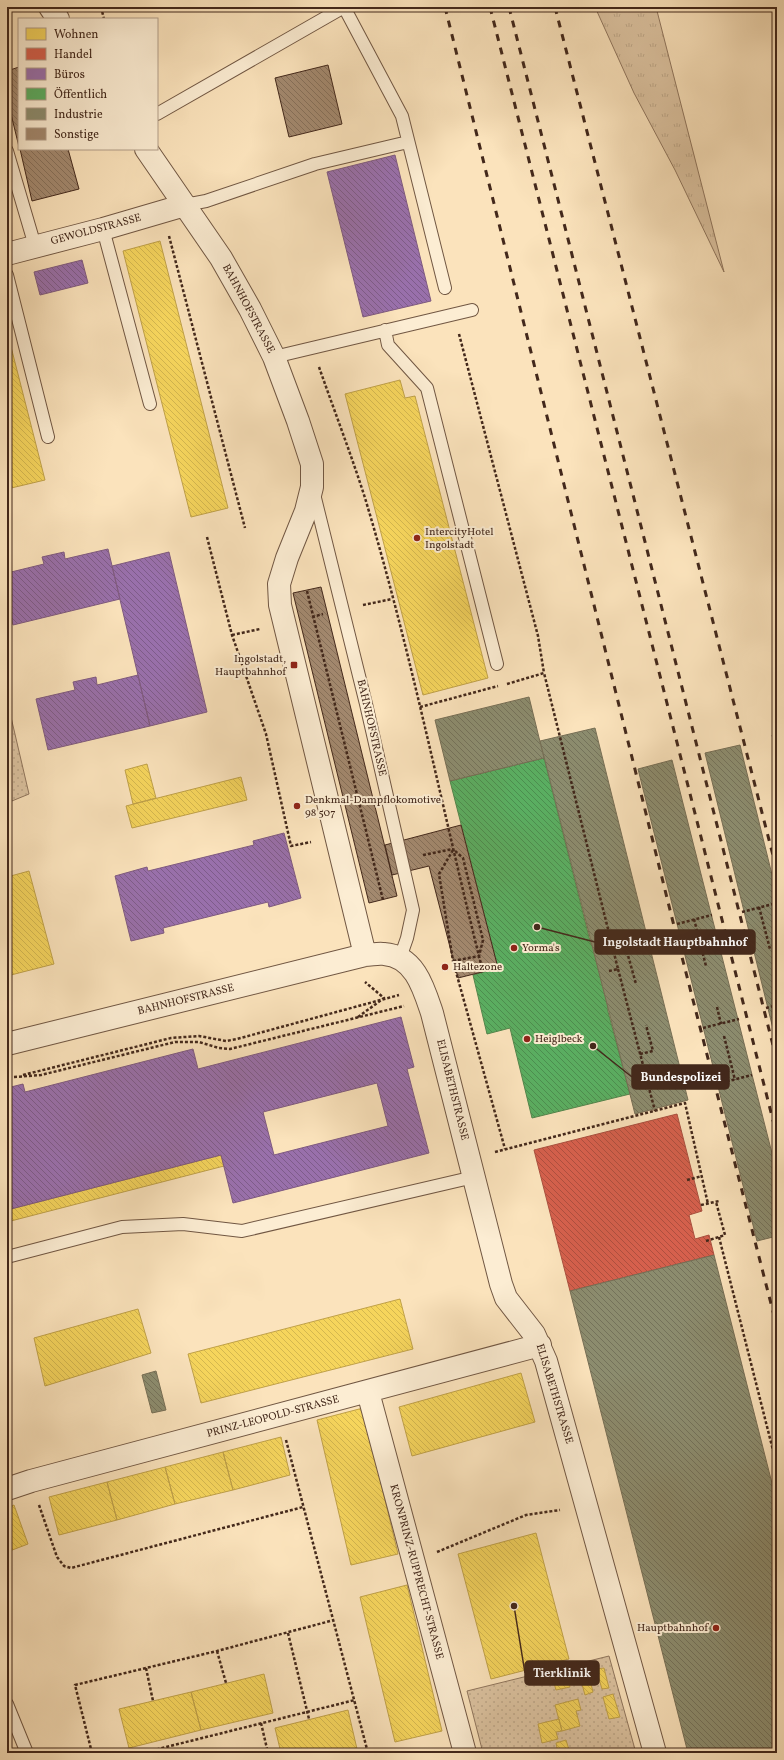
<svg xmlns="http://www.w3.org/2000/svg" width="784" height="1760" viewBox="0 0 784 1760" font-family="Vollkorn,serif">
	<defs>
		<pattern id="grass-tufts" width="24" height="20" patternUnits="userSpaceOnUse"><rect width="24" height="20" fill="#dcc3a1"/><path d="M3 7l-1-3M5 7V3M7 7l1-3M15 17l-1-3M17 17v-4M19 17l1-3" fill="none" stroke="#bea88a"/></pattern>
		<pattern id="garden-dots" width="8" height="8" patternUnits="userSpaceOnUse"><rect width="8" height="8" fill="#dcc3a1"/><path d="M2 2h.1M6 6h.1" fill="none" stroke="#bea88a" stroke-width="1.8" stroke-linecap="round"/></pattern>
		<pattern id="homes-back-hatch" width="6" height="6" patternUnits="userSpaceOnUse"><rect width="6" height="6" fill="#f6d55c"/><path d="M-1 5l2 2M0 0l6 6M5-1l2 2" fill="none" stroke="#d4b74f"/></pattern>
		<pattern id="shops-back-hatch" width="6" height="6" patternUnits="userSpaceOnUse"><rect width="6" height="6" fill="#d6604d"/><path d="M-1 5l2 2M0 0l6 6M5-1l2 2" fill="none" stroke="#af4f3f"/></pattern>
		<pattern id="offices-back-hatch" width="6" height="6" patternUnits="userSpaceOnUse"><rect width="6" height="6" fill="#9970ab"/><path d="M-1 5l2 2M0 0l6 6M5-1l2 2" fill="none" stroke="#7e5c8a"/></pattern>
		<pattern id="public-back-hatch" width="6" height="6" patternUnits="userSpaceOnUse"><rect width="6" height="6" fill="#5aae61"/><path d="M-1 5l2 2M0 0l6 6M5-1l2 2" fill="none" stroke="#4c8e4f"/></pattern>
		<pattern id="industry-back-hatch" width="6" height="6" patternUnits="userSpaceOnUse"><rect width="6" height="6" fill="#8c8c6e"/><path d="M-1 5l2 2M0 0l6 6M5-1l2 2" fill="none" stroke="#74725a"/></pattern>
		<pattern id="building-back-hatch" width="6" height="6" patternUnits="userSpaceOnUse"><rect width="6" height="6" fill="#a3896f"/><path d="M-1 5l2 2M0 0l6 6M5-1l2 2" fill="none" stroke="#86705a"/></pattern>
	</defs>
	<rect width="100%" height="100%" fill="#fbe3bc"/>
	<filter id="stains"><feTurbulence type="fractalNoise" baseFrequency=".005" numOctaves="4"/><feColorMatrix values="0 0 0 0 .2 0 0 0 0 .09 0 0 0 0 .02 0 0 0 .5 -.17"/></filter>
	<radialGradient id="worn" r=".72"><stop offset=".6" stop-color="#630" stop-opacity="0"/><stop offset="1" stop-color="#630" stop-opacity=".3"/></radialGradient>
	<path fill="url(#grass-tufts)" stroke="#90765e" d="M595 7H656L724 272 675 170 634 93Z"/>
	<path fill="url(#garden-dots)" stroke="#90765e" d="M7 700 29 794 7 803Z
		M609 1656 636 1753H483L467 1691Z"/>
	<path fill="url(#homes-back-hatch)" stroke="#c0a148" d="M160 241 228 508 191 517 123 251Z
		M7 331 45 480 7 489Z
		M400 380 405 398 415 396 488 678 423 695 345 394Z
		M147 764 156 798 133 804 125 770Z
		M241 777 247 800 132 828 126 806Z
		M29 871 54 964 7 976V877Z
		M221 1155 224 1166 7 1222V1210Z
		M400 1299 413 1349 201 1403 188 1354Z
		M138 1309 151 1353 45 1386 34 1338Z
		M521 1373 535 1422 412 1456 399 1407Z
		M363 1408 398 1554 351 1565 317 1420Z
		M281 1437 290 1475 233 1490 223 1452Z
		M223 1452 233 1490 175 1504 165 1467Z
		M165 1467 175 1504 117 1520 107 1482Z
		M107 1482 117 1520 59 1535 49 1497Z
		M14 1505 28 1544 7 1552V1508Z
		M536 1533 569 1659 491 1679 458 1554Z
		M407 1585 442 1731 395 1742 360 1597Z
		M587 1668 593 1692 585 1695 578 1670Z
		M604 1668 609 1688 602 1689 596 1669Z
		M566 1672 570 1687 556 1690 552 1676Z
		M264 1674 273 1713 201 1730 191 1692Z
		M191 1692 201 1730 129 1748 119 1709Z
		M613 1694 620 1717 609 1719 603 1697Z
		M578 1699 581 1710 576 1711 580 1726 562 1731 555 1705Z
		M348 1710 357 1749 339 1753H281L275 1728Z
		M559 1719 562 1731 556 1732 558 1739 542 1743 538 1724Z
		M566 1740 570 1753H558L556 1743Z"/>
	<path fill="url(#shops-back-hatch)" stroke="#aa4f3e" d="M677 1114 702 1211 689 1215 695 1239 709 1235 714 1255 570 1291 534 1150Z"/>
	<path fill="url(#offices-back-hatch)" stroke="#7f5a80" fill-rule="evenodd" d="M395 155 431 301 363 317 327 172Z
		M82 260 88 283 40 295 34 272Z
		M108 549 120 599 13 625 7 599V573L44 564 42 557 64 552 65 559Z
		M169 552 207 712 150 726 112 566Z
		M138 675 150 726 48 750 36 699 75 690 73 682 96 677 97 685Z
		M284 833 301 898 269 907 268 902 163 928 164 933 131 941 115 876 147 867 148 871 254 845 253 841Z
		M401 1017 414 1067 407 1069 429 1153 233 1203 221 1155 7 1210V1088L23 1084 25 1092 193 1049 198 1069ZM377 1083 388 1126 274 1155 263 1112Z"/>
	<path fill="url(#public-back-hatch)" stroke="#53864c" d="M544 758 591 945 602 942 617 1006 607 1008 630 1094 532 1118 510 1028 487 1034 473 975 498 968 450 781Z"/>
	<path fill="url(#industry-back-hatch)" stroke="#766e55" d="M529 697 544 758 450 781 435 720Z
		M595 728 688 1100 635 1114 540 741Z
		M777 734V756L772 735Z
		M740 745 777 895V1045L705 753Z
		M672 760 777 1173V1236L757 1241 638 769Z
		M714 1255 777 1503V1753H688L570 1291Z
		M156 1371 166 1410 152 1413 142 1375Z"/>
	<path fill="url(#building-back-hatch)" stroke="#43281b" d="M328 65 342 124 289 137 275 78Z
		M19 67V147L11 114 7 116V71Z
		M20 149H68L79 189 32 201Z
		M321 587 397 896 369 903 293 593Z
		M461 825 498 968 458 978 429 866 392 875 385 845Z"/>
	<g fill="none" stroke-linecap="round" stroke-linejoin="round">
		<g stroke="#715743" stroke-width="14">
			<path id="service" d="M344 7 402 116 445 288
				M157 114 344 7
				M7 151 35 246
				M185 205 206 201 315 164 408 142
				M103 229 150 404
				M7 275 48 437
				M385 330 388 345 427 388 497 664
				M274 357 472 310
				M314 494 366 704 413 910 407 938 400 958
				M7 1257 122 1227 183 1224 242 1231 474 1177
				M7 1704 27 1753"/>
		</g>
		<g stroke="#715743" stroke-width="24">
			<path id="minor" d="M50 7 58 19
				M146 149 221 258 250 309 274 357 298 421 312 464V487L306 511 287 558 279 584 280 605 365 955
				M7 254 103 229 185 205
				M7 1044 365 955C371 955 378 953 384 954 415 956 424 989 432 1013L501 1284 506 1298 534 1334 546 1361 655 1753
				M368 1392 465 1753
				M7 1489 31 1481 540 1345"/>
		</g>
		<path stroke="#43281b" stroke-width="2.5" stroke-dasharray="3 2" stroke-linecap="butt" d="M101 7 104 19
			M169 236 245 528
			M459 334 538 636 544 673
			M319 367C334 410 351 454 365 498 412 654 443 814 483 972
			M207 537 232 635 266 734 291 846 311 842
			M307 591 383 900
			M363 605 392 599
			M312 617 323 614
			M232 635 260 629
			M507 684 544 673 618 969 609 971
			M420 707 498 686
			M453 850 439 874 453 961 505 1149
			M423 855 453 849
			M759 907 770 949
			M742 912 777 903
			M694 919 706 966
			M677 924 712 915
			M610 936 622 934 636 984
			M453 961 479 956 483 940 463 858 454 850
			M618 969 655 1111
			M717 1007 721 1024
			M766 1008 777 1005
			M358 1017 384 998 365 982
			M703 1028 739 1019
			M724 1036 735 1080
			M640 1054 653 1051 646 1025
			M23 1075 171 1038 199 1036 226 1041 237 1039 399 995
			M14 1077 41 1075 175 1042H199L219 1048 230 1049 404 1006
			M717 1084 752 1075
			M495 1152 685 1103 708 1204
			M687 1180 702 1176
			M701 1205 719 1201
			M719 1237 777 1466
			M706 1241 725 1235 716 1202
			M286 1440 368 1753
			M39 1505 57 1557 64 1566 71 1568 303 1507
			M437 1552 526 1515 560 1510
			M288 1633 309 1719
			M217 1651 226 1683
			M146 1668 153 1701
			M261 1723 268 1753
			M92 1753 75 1685 217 1651 334 1620
			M142 1753 355 1700"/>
		<use href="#service" stroke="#fcedd3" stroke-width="12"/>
		<use href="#minor" stroke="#fcedd3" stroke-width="22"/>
		<path stroke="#43281b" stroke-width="3" stroke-dasharray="7 7" stroke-linecap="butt" d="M445 7 674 926 777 1327
			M490 7 777 1136
			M509 7 777 1061
			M555 7 777 871"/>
	</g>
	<g fill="#8f2418" stroke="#fcedd3" stroke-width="1.5">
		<circle cx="417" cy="538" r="4"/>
		<rect x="290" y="661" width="8" height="8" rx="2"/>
		<circle cx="297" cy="806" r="4"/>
		<circle cx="514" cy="948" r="4"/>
		<circle cx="445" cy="967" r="4"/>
		<circle cx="527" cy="1039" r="4"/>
		<circle cx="716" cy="1628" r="4"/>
	</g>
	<g text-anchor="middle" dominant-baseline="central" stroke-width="4" stroke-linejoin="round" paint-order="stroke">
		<g font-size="11" fill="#43281b" stroke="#fcedd3">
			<text transform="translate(96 230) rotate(-15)">GEWOLDSTRASSE</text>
			<text transform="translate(248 309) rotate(62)">BAHNHOFSTRASSE</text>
			<text transform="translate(371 728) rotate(77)">BAHNHOFSTRASSE</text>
			<text transform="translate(186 1000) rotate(-14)">BAHNHOFSTRASSE</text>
			<text transform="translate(452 1090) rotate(76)">ELISABETHSTRASSE</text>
			<text transform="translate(554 1394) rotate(73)">ELISABETHSTRASSE</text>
			<text transform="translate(273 1417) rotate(-15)">PRINZ-LEOPOLD-STRASSE</text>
			<text transform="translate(416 1572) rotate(75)">KRONPRINZ-RUPPRECHT-STRASSE</text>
		</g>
		<g font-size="11" fill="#43281b" stroke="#fcedd3" text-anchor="start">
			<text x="425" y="532">IntercityHotel<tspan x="425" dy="13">Ingolstadt</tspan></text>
			<text x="286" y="659" text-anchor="end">Ingolstadt,<tspan x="286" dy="13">Hauptbahnhof</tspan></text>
			<text x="305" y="800">Denkmal-Dampflokomotive<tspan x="305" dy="13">98 507</tspan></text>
			<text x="522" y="948">Yorma's</text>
			<text x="453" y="967">Haltezone</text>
			<text x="535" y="1039">Heiglbeck</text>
			<text x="708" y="1628" text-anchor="end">Hauptbahnhof</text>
		</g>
	</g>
	<path fill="none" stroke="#43281b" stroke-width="1.5" d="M537 927L595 942M593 1046L632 1077M514 1606L525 1673"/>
	<g fill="#43281b" stroke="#fcedd3" stroke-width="1.5">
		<circle cx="537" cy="927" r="4"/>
		<circle cx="593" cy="1046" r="4"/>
		<circle cx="514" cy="1606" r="4"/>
	</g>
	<g fill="#43281b" stroke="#43281b" stroke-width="1.5">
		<rect x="595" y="930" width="160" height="24" rx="4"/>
		<rect x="632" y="1065" width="97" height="24" rx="4"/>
		<rect x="525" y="1661" width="74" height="24" rx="4"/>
	</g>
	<g font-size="12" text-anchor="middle" font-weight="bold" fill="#fff">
		<text x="675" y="946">Ingolstadt Hauptbahnhof</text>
		<text x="681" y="1081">Bundespolizei</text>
		<text x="562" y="1677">Tierklinik</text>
	</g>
	<rect width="784" height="1760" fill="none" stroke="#fbe3bc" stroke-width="24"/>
	<rect x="8" y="8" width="768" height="1744" fill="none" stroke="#43281b" stroke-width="2"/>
	<rect x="12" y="12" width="760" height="1736" fill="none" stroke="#43281b"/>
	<rect x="18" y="18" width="140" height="132" fill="#fcedd3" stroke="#b29e89"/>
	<rect x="26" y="28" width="20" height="12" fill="#f6d55c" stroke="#b29e89"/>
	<text x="54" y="38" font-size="12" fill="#43281b">Wohnen</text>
	<rect x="26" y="48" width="20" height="12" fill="#d6604d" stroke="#b29e89"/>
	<text x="54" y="58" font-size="12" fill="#43281b">Handel</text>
	<rect x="26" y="68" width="20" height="12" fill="#9970ab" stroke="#b29e89"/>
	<text x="54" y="78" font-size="12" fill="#43281b">Büros</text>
	<rect x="26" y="88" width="20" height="12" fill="#5aae61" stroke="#b29e89"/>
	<text x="54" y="98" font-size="12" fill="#43281b">Öffentlich</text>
	<rect x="26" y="108" width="20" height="12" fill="#8c8c6e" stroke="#b29e89"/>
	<text x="54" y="118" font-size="12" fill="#43281b">Industrie</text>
	<rect x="26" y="128" width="20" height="12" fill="#a3896f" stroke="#b29e89"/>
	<text x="54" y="138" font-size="12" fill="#43281b">Sonstige</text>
	<rect width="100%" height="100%" filter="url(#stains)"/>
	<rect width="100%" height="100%" fill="url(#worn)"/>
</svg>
